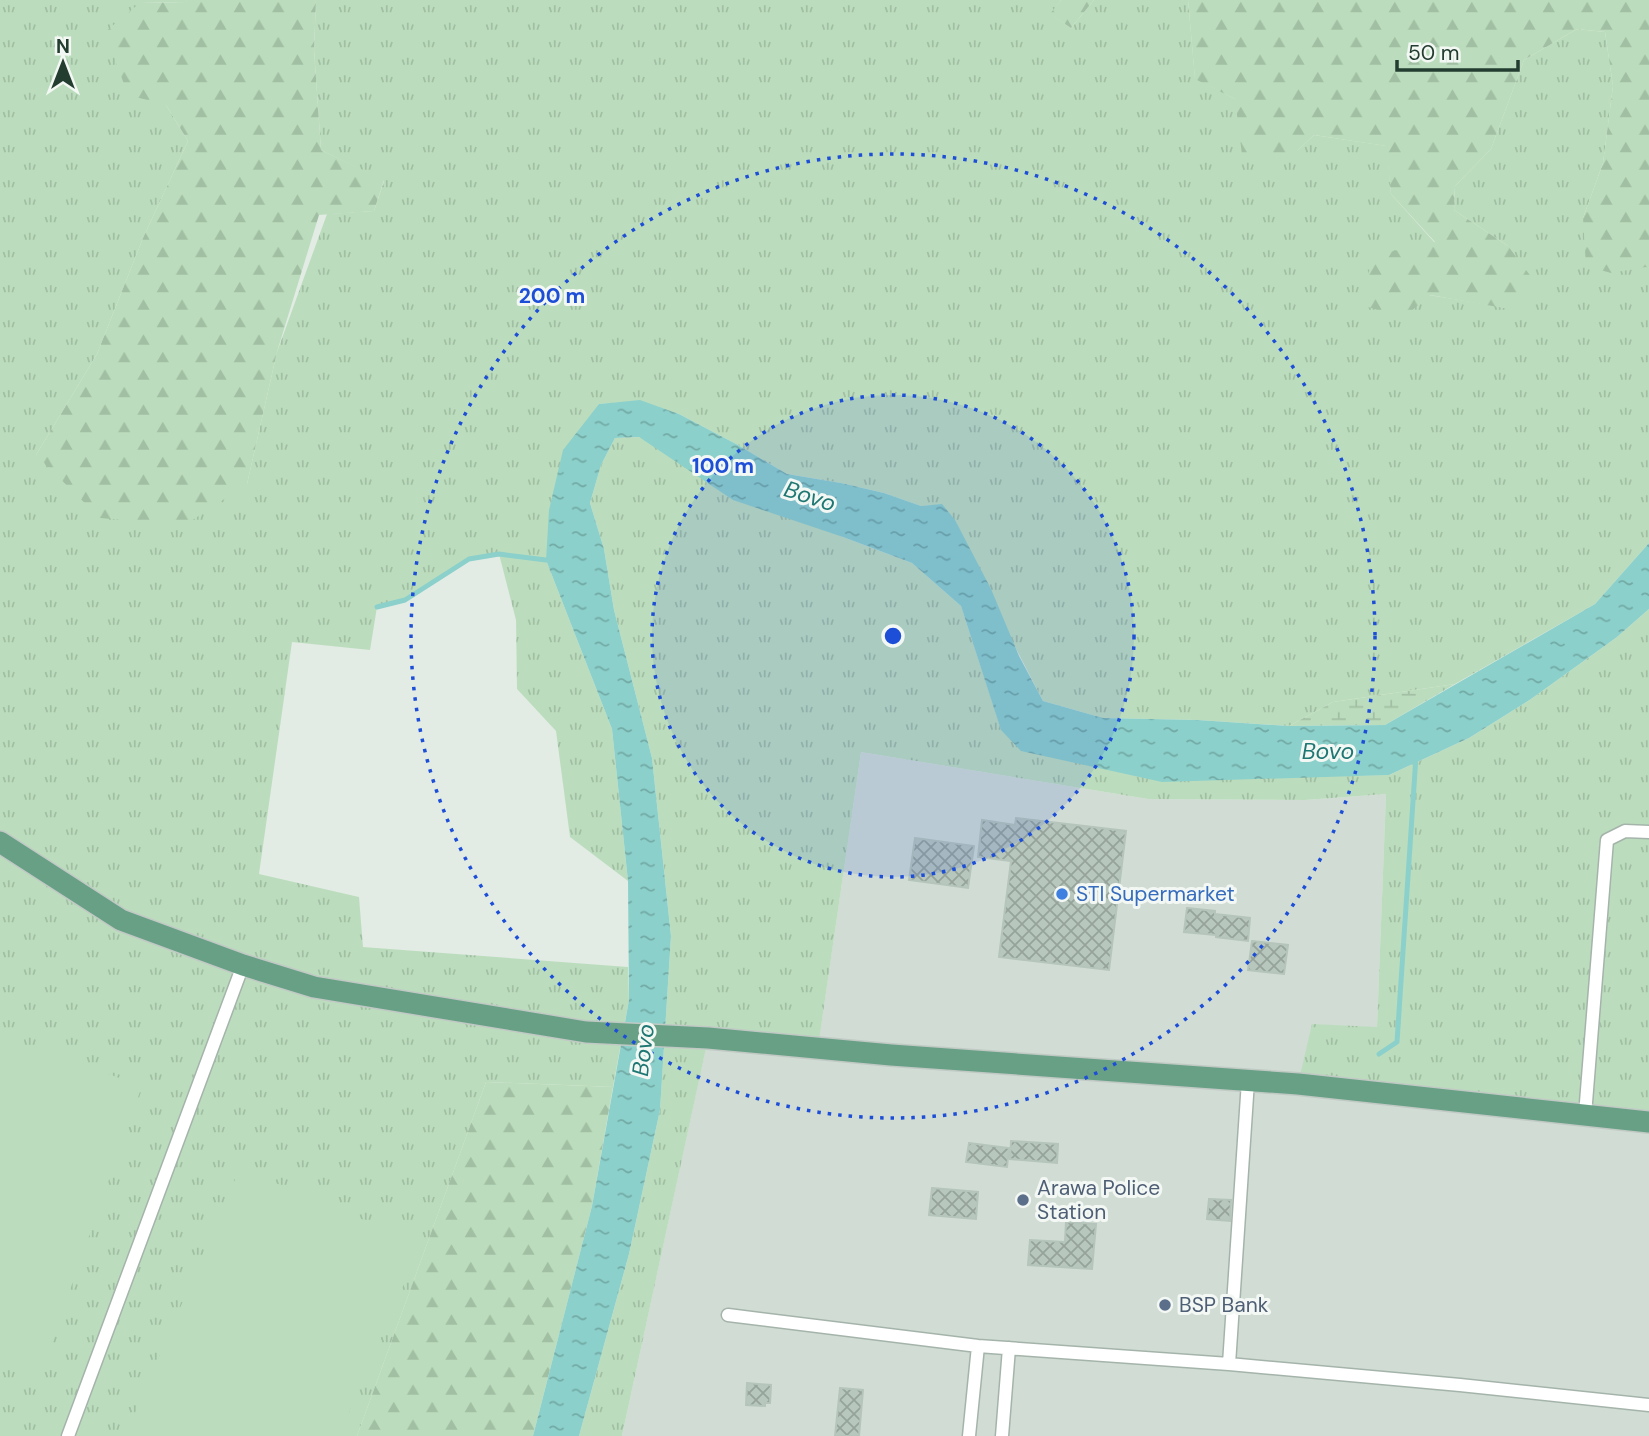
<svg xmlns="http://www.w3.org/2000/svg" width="1649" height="1436" viewBox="0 0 1649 1436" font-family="'DM Sans',sans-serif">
	<defs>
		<pattern id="grass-tufts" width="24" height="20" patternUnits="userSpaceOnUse" patternTransform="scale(1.75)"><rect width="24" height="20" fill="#bcddbd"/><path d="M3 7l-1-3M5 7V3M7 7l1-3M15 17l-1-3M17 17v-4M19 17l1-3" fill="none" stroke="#a1bfa3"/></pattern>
		<pattern id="forest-firs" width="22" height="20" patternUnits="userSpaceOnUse" patternTransform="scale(1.75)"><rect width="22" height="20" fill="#bcddbd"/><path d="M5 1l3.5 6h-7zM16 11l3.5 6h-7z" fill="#a1bfa3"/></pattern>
		<pattern id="wetland-marsh" width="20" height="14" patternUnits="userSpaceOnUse" patternTransform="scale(1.75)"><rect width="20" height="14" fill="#bcddbd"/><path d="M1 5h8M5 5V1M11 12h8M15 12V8" fill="none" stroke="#a1bfa3"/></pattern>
		<pattern id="water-ripples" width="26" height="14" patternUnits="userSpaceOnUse" patternTransform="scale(1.75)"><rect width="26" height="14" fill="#8cd0cb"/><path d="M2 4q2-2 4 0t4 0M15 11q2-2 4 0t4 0" fill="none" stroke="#72aaa5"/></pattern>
		<pattern id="building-cross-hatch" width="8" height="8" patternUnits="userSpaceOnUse" patternTransform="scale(1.75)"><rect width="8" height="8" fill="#b8c7be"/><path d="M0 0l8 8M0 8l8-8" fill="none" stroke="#95a39b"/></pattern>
	</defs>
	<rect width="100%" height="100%" fill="#e2ece5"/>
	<path fill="#d0dcd4" d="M861 752 1148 799 1305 800 1386 794 1377 1028 1649 1122V1436H622L708 1038 818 1047Z"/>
	<path fill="url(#grass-tufts)" d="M0 0H187L186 3 141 2 166 105 188 141 143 238 97 354 36 455 247 484 277 352 327 214 374 211 384 181 321 150 314 50 316 0H1061L1051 14 1071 28 1094 0H1188L1195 78 1235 99 1298 150 1314 135 1387 146 1391 194 1435 243 1429 295 1515 309 1508 246 1454 210 1455 186 1491 149 1524 60 1577 29 1605 32 1613 86 1603 163 1583 218 1649 268V543L1595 604 1455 684 1333 702 1289 726 1198 720 1103 718 1043 701 942 505 921 506 884 493 841 483 787 474 738 445 679 414 640 401 599 404 546 560 612 729 628 881 570 837 556 731 517 689 516 620 499 554 469 559 405 600 377 607 370 650 292 642 259 874 359 897 363 947 628 967 629 1000 613 1087 486 1082 357 1436H0Z
		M639 437 843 537 912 563 961 606 1001 729 1324 776 1389 775 1469 738 1531 699 1617 637 1649 609V1122L1298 1084 1312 1024 1377 1027 1386 794 1305 800 1148 799 861 752 818 1048 708 1039 622 1436H579L629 1254 660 1110 671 936 652 758 614 610 604 549 590 503 601 465 615 438Z"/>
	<path fill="url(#forest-firs)" d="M187 0H316L314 50 321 150 384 180 374 211 319 215 277 352 247 484 185 525 100 518 36 455 97 354 143 238 188 141 166 105 128 95 105 32 141 2 185 3Z
		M1061 0H1094L1071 28 1050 14Z
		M1188 0H1649V268L1646 267 1611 273 1586 266 1583 218 1603 163 1613 86 1605 32 1577 29 1524 60 1491 149 1455 186 1454 210 1508 246 1538 286 1515 310 1430 295 1403 318 1365 306 1371 256 1435 242 1391 194 1386 146 1314 135 1298 150 1243 163 1235 99 1195 79Z
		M486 1082 613 1087 592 1206 533 1436H357Z"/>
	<path fill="url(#wetland-marsh)" d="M1455 684 1385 725 1289 726 1333 702Z"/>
	<path fill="#bcddbd" d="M0 1036 142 1086 40 1375 0 1361Z
		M240 1168 421 1244 339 1436H130L126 1434Z"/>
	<path fill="url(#water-ripples)" d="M640 400 679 414 738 445 787 474 841 483 884 493 921 506 942 504 955 520 991 589 1019 656 1043 701 1103 718 1198 720 1289 726 1385 725 1595 604 1649 543V609L1617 637 1531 699 1469 738 1389 775 1162 782 1021 751 1001 730 961 606 912 563 843 537 733 500 639 437 615 438 601 465 590 503 604 549 614 610 652 758 671 936 660 1110 629 1254 579 1436H533L592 1206 629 1000 628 881 612 729 546 560 549 510 563 450 599 404Z"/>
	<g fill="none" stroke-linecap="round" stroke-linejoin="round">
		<path stroke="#8cd0cb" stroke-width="5" d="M377 607 405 600 469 559 499 554 546 560 552 559
			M1379 1054 1397 1042 1416 756"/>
	</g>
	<path fill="url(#building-cross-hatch)" stroke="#b5c5bb" stroke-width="2" d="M1016 818 1126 831 1109 970 999 957 1011 861 978 857 982 820 1015 825Z
		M915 838 974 846 968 888 909 880Z
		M1187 908 1215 911V914L1250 918 1248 941 1216 937V935L1184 932Z
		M1252 941 1288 945 1284 974 1248 970Z
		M1011 1141 1058 1144 1057 1163 1010 1159Z
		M969 1143 1009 1148 1007 1167 966 1162Z
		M932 1188 978 1192 976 1219 929 1215Z
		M1209 1199 1231 1200 1230 1221 1207 1219Z
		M1066 1222 1096 1224 1092 1269 1028 1265 1030 1240 1065 1242Z
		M747 1383 771 1385 770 1403H765V1406L746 1405Z
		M840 1388 863 1390 859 1436H835Z"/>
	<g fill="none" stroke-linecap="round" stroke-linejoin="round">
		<g stroke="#a5b4ab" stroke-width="15">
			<path id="street" d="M1585 1115 1607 840 1625 831 1649 832
				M728 1315 978 1346 1229 1364 1460 1385 1649 1405
				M1229 1364 1248 1081
				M68 1436 243 965
				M969 1436 978 1346
				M1002 1436 1009 1348"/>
		</g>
		<g stroke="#c1c9c5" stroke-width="24">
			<path id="primary" d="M0 842 121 920 243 965 314 987 586 1032 708 1038 891 1055 1298 1084 1649 1122"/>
		</g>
		<use href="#street" stroke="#fff" stroke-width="12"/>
		<use href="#primary" stroke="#68a086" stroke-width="21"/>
	</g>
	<circle cx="893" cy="636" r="241" fill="#1d4ed8" fill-opacity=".12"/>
	<g fill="none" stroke="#1d4ed8" stroke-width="3.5" stroke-dasharray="3.5 7">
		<circle cx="893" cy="636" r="241"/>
		<circle cx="893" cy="636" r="482"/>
	</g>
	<circle fill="#3f7fe0" stroke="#f3f8f4" stroke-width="2.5" cx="1062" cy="894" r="7"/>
	<g fill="#5c6f8a" stroke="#f3f8f4" stroke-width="2.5">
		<circle cx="1023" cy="1200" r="7"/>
		<circle cx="1165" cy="1305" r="7"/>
	</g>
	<g text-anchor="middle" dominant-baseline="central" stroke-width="6" stroke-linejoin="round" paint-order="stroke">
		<g font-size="21" fill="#366cbe" stroke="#f3f8f4" text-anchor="start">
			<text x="1076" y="894">STI Supermarket</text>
		</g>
		<g font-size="21" fill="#4e5e75" stroke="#f3f8f4" text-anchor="start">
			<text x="1037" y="1188">Arawa Police<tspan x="1037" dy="24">Station</tspan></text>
			<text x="1179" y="1305">BSP Bank</text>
		</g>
		<g font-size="23" font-style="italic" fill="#1e7773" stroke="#f3f8f4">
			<text transform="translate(810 496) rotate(18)">Bovo</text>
			<text x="1328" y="751">Bovo</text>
			<text transform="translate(643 1050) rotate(-83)">Bovo</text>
		</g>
	</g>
	<circle cx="893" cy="636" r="10" fill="#1d4ed8" stroke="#f3f8f4" stroke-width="3.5"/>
	<g font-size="21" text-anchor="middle" font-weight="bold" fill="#1d4ed8" stroke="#f3f8f4" stroke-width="6" stroke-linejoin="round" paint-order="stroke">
		<text x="552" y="303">200 m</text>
		<text x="723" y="473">100 m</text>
	</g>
	<g transform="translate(63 63)" stroke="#f3f8f4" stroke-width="5" paint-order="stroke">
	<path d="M0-5L12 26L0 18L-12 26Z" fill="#233d30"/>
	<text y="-10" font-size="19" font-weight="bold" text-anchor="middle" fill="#233d30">N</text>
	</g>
	<path d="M1397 60v10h121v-10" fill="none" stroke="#233d30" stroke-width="3.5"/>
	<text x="1408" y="60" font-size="21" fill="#233d30" stroke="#f3f8f4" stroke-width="5" paint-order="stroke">50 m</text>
</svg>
